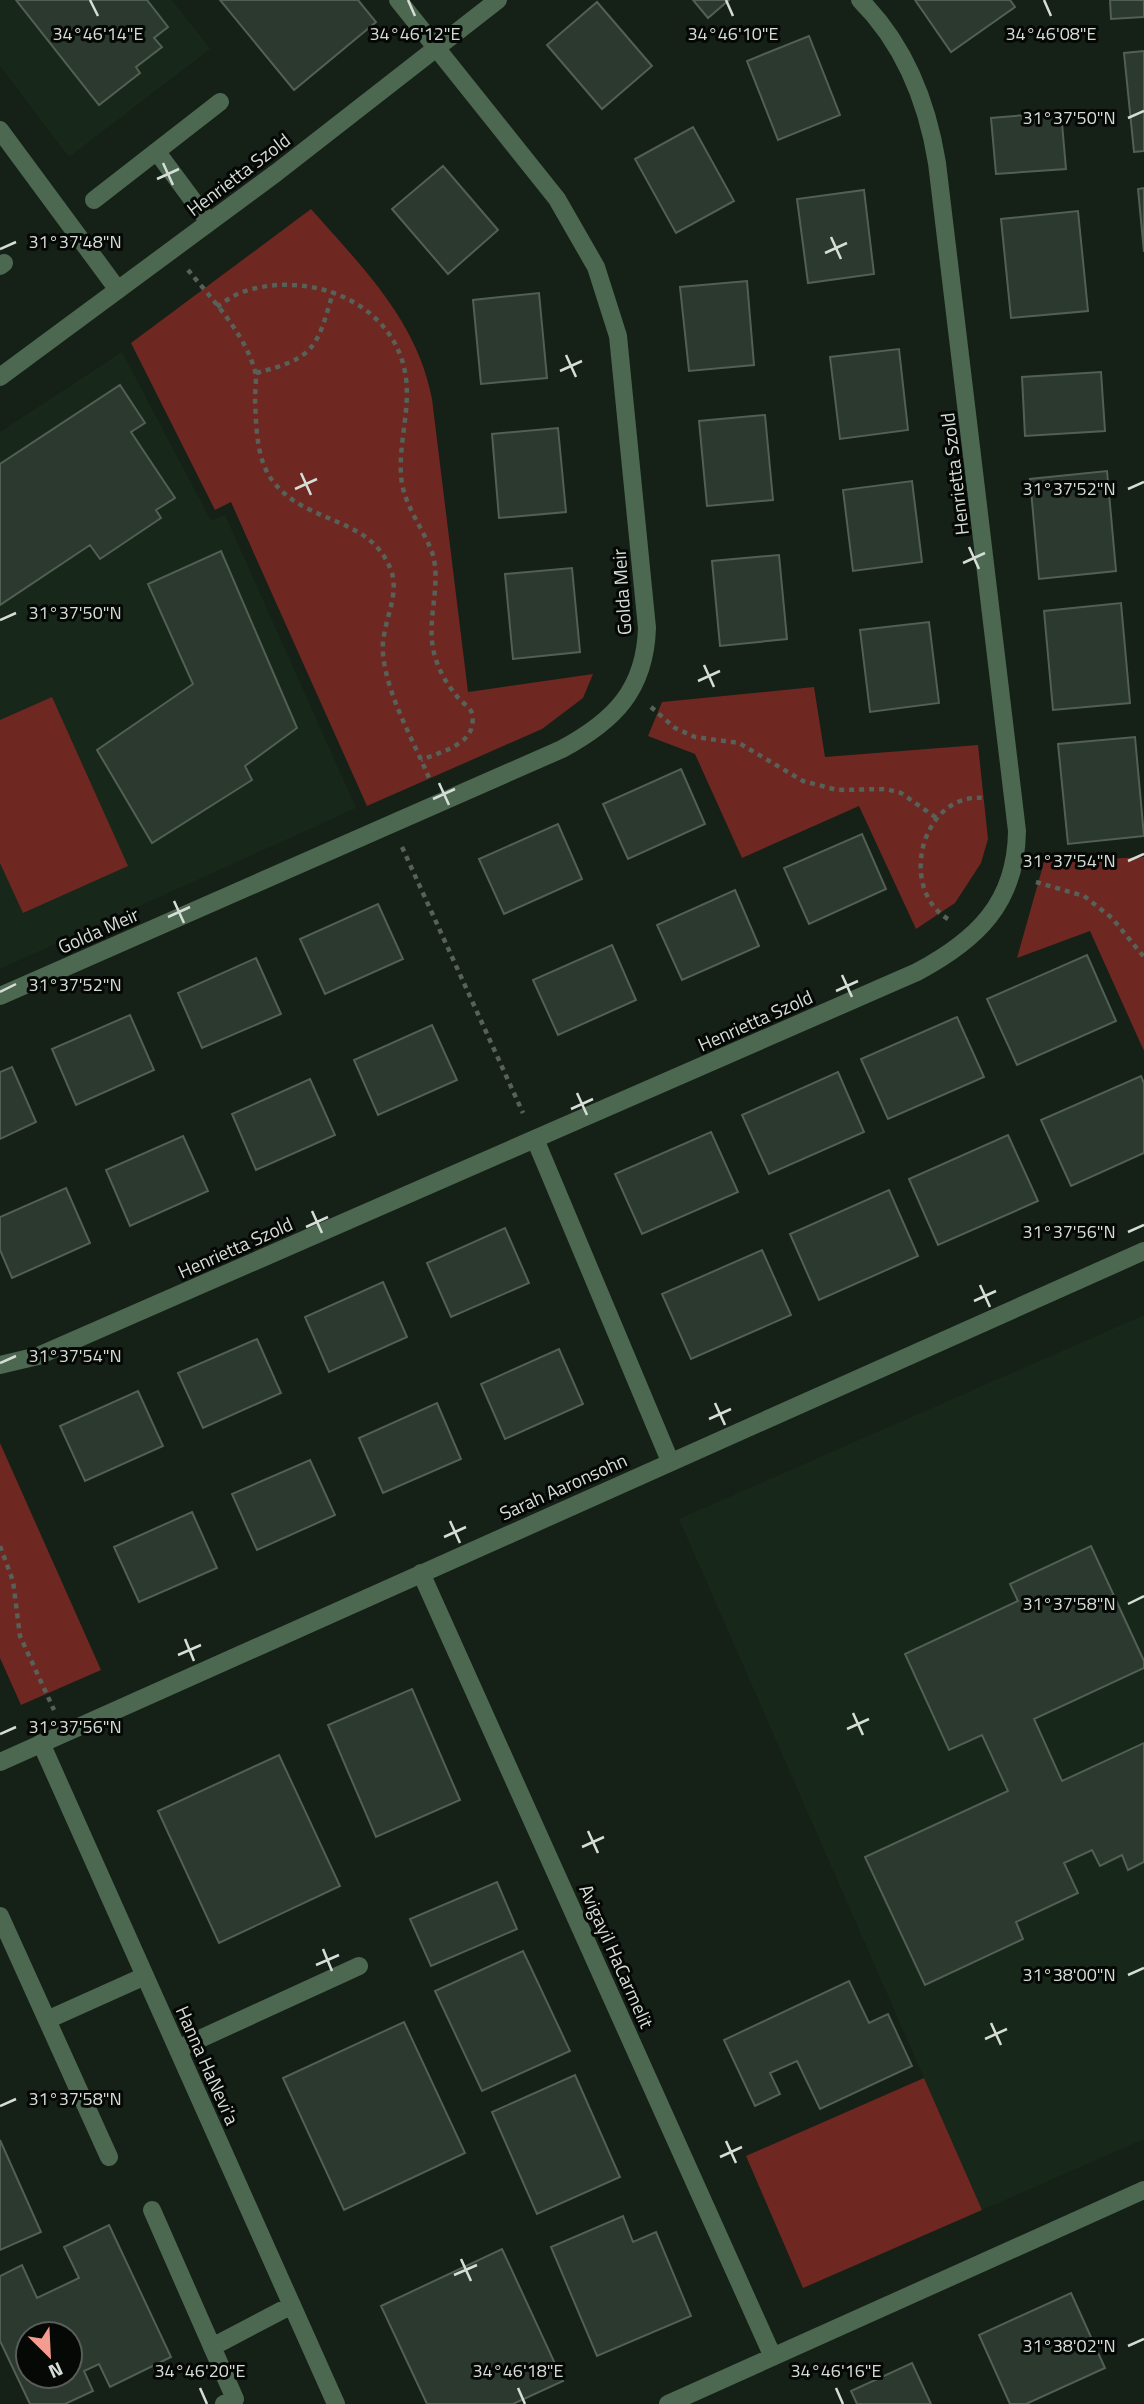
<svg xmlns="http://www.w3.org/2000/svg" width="1144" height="2404" viewBox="0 0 1144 2404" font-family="'Titillium Web',sans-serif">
	<rect width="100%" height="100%" fill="#152017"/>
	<path fill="#17281a" d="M0 0H172L210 49 69 157 0 66Z
		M122 352 211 521 225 515 356 808 0 969V432Z
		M1144 1315V2139L982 2210 679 1519Z"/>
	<path fill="#6f2721" d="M311 209C362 267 417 320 432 399L468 692 593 674 583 698 542 729 367 806 231 502 215 510 131 343Z
		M814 687 825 757 978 745 988 839 981 863 955 903 916 929 859 806 742 858 695 754 648 736 662 702Z
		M52 697 128 866 23 913 0 863V720Z
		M1144 857V1051L1090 931 1017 958 1044 862Z
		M0 1443 101 1670 21 1705 0 1658Z
		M924 2078 982 2210 803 2288 746 2156Z"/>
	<path fill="#2c392e" stroke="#525f54" stroke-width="2" fill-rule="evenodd" d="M16 0H147L168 27 154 38 162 47 136 67 140 73 99 105Z
		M220 0H358L376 22 294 90Z
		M693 0H729L708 18Z
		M915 0H1010L1015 7 951 52Z
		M1110 0H1144V17L1111 19Z
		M597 2 652 66 602 109 547 45Z
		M809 36 840 115 778 140 747 61Z
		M1144 51V151L1134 152 1124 53Z
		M1061 112 1066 169 996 174 991 118Z
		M693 127 734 201 676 233 635 159Z
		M443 166 498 230 448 274 392 209Z
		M1144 188V252L1138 189Z
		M864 190 874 274 808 283 797 199Z
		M1078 211 1088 311 1011 318 1001 219Z
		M747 281 754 365 689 371 680 287Z
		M539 293 547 378 481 384 473 300Z
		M899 349 908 430 840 439 830 357Z
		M1101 372 1105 431 1025 436 1022 377Z
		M120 385 145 423 131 432 175 498 156 510 161 518 100 559 90 545 0 605V464Z
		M765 415 773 500 707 506 699 421Z
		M558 428 566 512 499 518 492 434Z
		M1107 471 1116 571 1039 579 1030 479Z
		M912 481 922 562 853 571 843 490Z
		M221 551 297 728 245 766 252 780 152 843 97 750 193 684 148 584Z
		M779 555 787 639 720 646 712 561Z
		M572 568 580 652 513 659 505 574Z
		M1121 603 1130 703 1053 710 1044 611Z
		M929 622 939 703 870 712 860 630Z
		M1135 737 1144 836 1068 844 1058 744Z
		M681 769 705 824 628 859 603 804Z
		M558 824 582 879 504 914 479 859Z
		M862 834 886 889 809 924 784 868Z
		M735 890 759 946 682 980 657 925Z
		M378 904 403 959 325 994 300 939Z
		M612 945 636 1000 558 1035 533 980Z
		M1087 955 1116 1021 1017 1065 987 999Z
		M256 958 281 1014 202 1048 178 993Z
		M130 1015 154 1070 76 1105 52 1049Z
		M957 1017 984 1077 888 1119 861 1059Z
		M432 1025 457 1080 378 1115 354 1060Z
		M12 1067 36 1122 0 1139V1072Z
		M838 1072 864 1132 769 1174 742 1115Z
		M1141 1076 1144 1083V1153L1071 1186 1041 1120Z
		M310 1079 335 1135 256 1170 232 1114Z
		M711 1132 738 1192 642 1234 615 1174Z
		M1008 1135 1038 1201 938 1245 909 1179Z
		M183 1136 208 1191 130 1226 106 1170Z
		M66 1188 90 1243 12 1278 0 1250V1217Z
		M889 1190 918 1256 819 1300 790 1234Z
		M505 1228 529 1283 451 1317 427 1263Z
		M762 1250 791 1315 691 1359 662 1294Z
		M383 1282 407 1337 329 1372 305 1317Z
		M257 1339 281 1393 203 1428 178 1373Z
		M559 1349 583 1404 505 1439 481 1384Z
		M138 1391 163 1446 85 1481 60 1426Z
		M437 1403 461 1459 383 1493 359 1438Z
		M310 1460 335 1515 257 1550 232 1494Z
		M192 1512 217 1568 139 1602 114 1547Z
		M1091 1546 1144 1661V1668L1034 1719 1062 1781 1144 1743V1862L1128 1870 1122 1855 1100 1866 1092 1850 1064 1863 1078 1893 1016 1922 1023 1939 925 1985 865 1857 1008 1791 982 1735 949 1750 905 1654 1018 1601 1010 1584Z
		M412 1689 460 1800 376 1837 328 1725Z
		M279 1755 340 1886 219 1943 158 1811Z
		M497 1882 517 1929 431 1966 410 1919Z
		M523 1951 570 2051 482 2091 435 1991Z
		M849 1981 869 2023 888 2014 912 2066 820 2109 797 2061 770 2073 780 2094 755 2106 724 2040Z
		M404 2022 465 2153 344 2210 283 2078Z
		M575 2075 620 2177 537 2214 492 2112Z
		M0 2140 41 2232 0 2250Z
		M623 2216 633 2242 656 2232 691 2316 597 2356 551 2247Z
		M109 2225 171 2357 110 2387 99 2364 84 2371 93 2391 65 2404H30L0 2341V2276L22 2265 37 2298 79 2278 64 2247ZM28 2334H70V2376H28Z
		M502 2249 563 2381 513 2404H427L381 2306Z
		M1071 2293 1105 2368 1026 2404H1010L979 2335Z
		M912 2363 931 2404H857L851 2391Z"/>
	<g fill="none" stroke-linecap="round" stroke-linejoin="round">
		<path stroke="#576158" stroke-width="4.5" stroke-dasharray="5 5" stroke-linecap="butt" d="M188 270C212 299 245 334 255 371 257 380 255 390 255 398 256 423 256 459 272 480 306 526 369 514 391 570 401 597 380 626 383 654 387 696 413 739 429 778
			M217 307C224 302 232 296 240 293 306 268 396 301 406 378 410 410 399 442 401 474 402 503 422 526 432 552 442 583 427 617 433 648 436 665 445 682 456 695 460 701 467 705 471 711 473 714 473 722 472 726 468 746 438 753 421 760
			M256 373C315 358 317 348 333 292
			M651 707 675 728 695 737 739 743 803 781 837 790 886 789 901 793 938 819
			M402 847 523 1113
			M1036 882 1084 896 1112 918 1144 957
			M948 919C897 888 922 791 985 798
			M0 1546 13 1581 20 1636 54 1710"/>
		<path stroke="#4c6851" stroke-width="18" d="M0 130 118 290
			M157 152 209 222
			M94 200 220 102
			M0 266 4 263
			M0 377 276 173 498 0
			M0 996 562 749C614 721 645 690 647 628L618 336 596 267 557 199 398 0
			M535 1139 670 1461
			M0 1365 38 1356 917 972C977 940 1016 903 1017 831L937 163C927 101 905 45 860 0
			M421 1573 773 2357
			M41 1743 336 2404
			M0 1762 1144 1251
			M0 1916 109 2157
			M47 2020 145 1976
			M178 2049 359 1966
			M152 2210 235 2399 224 2404
			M212 2347 292 2305
			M668 2404 1144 2190"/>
	</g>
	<path fill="none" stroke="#d5ddd6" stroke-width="2.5" d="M90 0 98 16M408 0 415 16M726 0 733 16M1044 0 1051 16M1128 118 1144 111M163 163 173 185M157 179 179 169M831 237 841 259M0 249 16 242M825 253 847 243M566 355 576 377M560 371 582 361M301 473 311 495M295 489 317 479M1128 489 1144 482M969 547 979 569M963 563 985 553M0 620 16 613M704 665 714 687M698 681 720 671M439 783 449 805M433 799 455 789M1128 861 1144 854M174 901 184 923M168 917 190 907M842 975 852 997M836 991 858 981M0 992 16 984M577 1093 587 1115M571 1109 593 1099M312 1211 322 1233M306 1227 328 1217M1128 1232 1144 1225M980 1285 990 1307M974 1301 996 1291M0 1363 16 1356M715 1403 725 1425M709 1419 731 1409M450 1521 460 1543M444 1537 466 1527M1128 1604 1144 1596M185 1639 194 1661M178 1655 201 1645M853 1713 863 1735M847 1729 869 1719M0 1734 16 1727M588 1831 598 1853M582 1847 604 1837M323 1949 332 1971M316 1965 339 1955M1128 1975 1144 1968M991 2023 1001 2045M985 2039 1007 2029M0 2106 16 2099M726 2141 736 2163M720 2157 742 2147M461 2259 471 2281M454 2275 477 2265M1128 2346 1144 2339M200 2388 207 2404M518 2388 525 2404M836 2388 843 2404"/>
	<g text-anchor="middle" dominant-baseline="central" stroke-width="6" stroke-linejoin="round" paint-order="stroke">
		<g font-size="19" fill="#d5ddd6" stroke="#050805">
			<text transform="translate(238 174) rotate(-37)">Henrietta Szold</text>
			<text transform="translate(954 474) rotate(-97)">Henrietta Szold</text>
			<text transform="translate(621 592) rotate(-94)">Golda Meir</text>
			<text transform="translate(98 930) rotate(-24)">Golda Meir</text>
			<text transform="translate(755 1020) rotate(-24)">Henrietta Szold</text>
			<text transform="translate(235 1247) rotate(-24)">Henrietta Szold</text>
			<text transform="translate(563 1486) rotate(-24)">Sarah Aaronsohn</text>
			<text transform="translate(617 1956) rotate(66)">Avigayil HaCarmelit</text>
			<text transform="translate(208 2065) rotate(66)">Hanna HaNevi'a</text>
		</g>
	</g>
	<g font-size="18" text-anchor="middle" fill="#d5ddd6" stroke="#050805" stroke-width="6" stroke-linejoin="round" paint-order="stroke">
		<text x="98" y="40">34°46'14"E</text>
		<text x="415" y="40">34°46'12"E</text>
		<text x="733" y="40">34°46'10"E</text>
		<text x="1051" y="40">34°46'08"E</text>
		<text x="1069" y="124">31°37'50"N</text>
		<text x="75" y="248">31°37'48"N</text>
		<text x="1069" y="495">31°37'52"N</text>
		<text x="75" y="619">31°37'50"N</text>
		<text x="1069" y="867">31°37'54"N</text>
		<text x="75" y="991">31°37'52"N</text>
		<text x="1069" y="1238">31°37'56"N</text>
		<text x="75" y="1362">31°37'54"N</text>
		<text x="1069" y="1610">31°37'58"N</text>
		<text x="75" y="1733">31°37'56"N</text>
		<text x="1069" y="1981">31°38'00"N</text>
		<text x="75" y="2105">31°37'58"N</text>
		<text x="1069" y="2352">31°38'02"N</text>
		<text x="200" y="2377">34°46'20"E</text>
		<text x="518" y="2377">34°46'18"E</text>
		<text x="836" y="2377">34°46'16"E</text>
	</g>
	<g transform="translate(49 2355) rotate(156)"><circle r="33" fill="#050805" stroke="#585d59" stroke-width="2"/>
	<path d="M0-5L12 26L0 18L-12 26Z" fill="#f59c91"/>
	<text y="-10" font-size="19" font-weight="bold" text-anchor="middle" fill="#d5ddd6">N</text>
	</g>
</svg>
